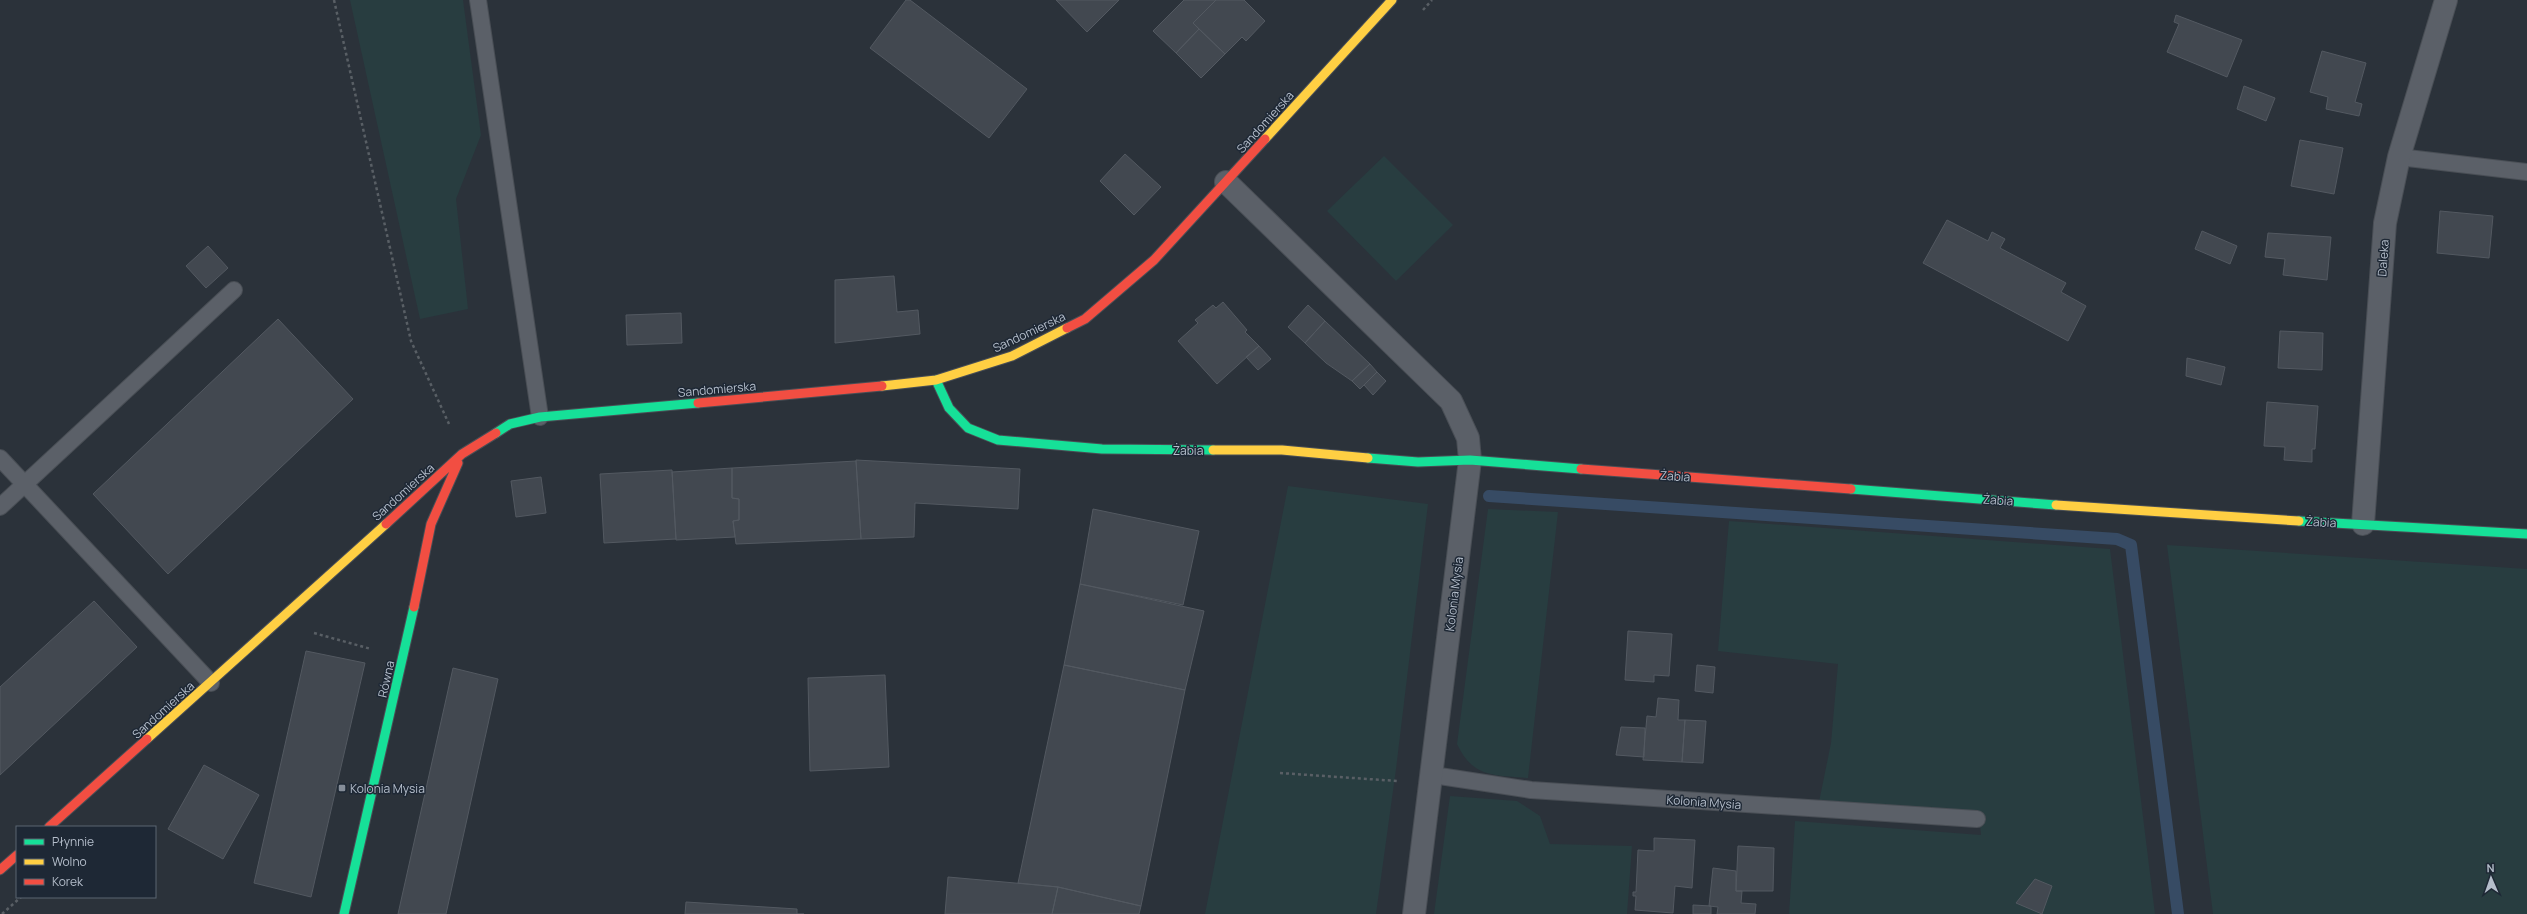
<svg xmlns="http://www.w3.org/2000/svg" width="2527" height="914" viewBox="0 0 2527 914" font-family="Manrope,sans-serif">
	<rect width="100%" height="100%" fill="#2b323a"/>
	<path fill="#283d40" d="M350 0H463L481 135 456 199 468 309 420 319Z
		M1384 156 1453 225 1396 281 1327 211Z
		M1288 486 1428 504 1396 769 1376 914H1205Z
		M1488 509 1558 512 1528 778C1494 775 1473 778 1457 744Z
		M1729 521 2110 549 2155 914H1789L1795 821 1981 835 1979 813 1819 802 1831 743 1838 664 1718 651Z
		M2167 545 2527 569V914H2213Z
		M1450 796 1517 801 1540 816 1550 844 1632 846 1627 914H1434Z"/>
	<g fill="none" stroke-linecap="round" stroke-linejoin="round">
		<path stroke="#374b64" stroke-width="12" d="M1489 496 2117 539 2131 545 2178 914"/>
	</g>
	<path fill="#424850" stroke="#535961" d="M906 0H910L1027 89 989 138 870 48Z
		M1056 0H1119L1087 32Z
		M1184 0H1216L1193 23 1199 29 1176 53 1153 31Z
		M1216 0H1244L1265 21 1246 41 1242 37 1225 54 1193 23Z
		M2176 15 2242 40 2227 77 2167 52 2179 24 2174 22Z
		M1199 29 1225 54 1201 78 1176 53Z
		M2322 51 2366 63 2355 102 2362 104 2359 116 2326 109 2328 97 2310 92Z
		M2244 86 2275 98 2266 121 2237 109Z
		M2300 140 2343 148 2334 194 2291 186Z
		M1125 154 1161 187 1134 215 1100 181Z
		M2440 211 2493 216 2489 258 2437 253Z
		M1947 220 1988 241 1992 232 2005 239 2000 248 2066 283 2061 292 2086 306 2068 341 1923 263Z
		M2202 231 2237 246 2230 264 2195 249Z
		M2268 233 2331 237 2327 280 2283 275 2285 259 2265 257Z
		M208 246 228 268 206 288 186 266Z
		M894 276 897 312 918 310 920 334 835 343V280Z
		M1223 302 1247 330 1245 332 1259 346 1217 384 1178 341 1198 323 1195 320 1213 305 1216 308Z
		M1308 305 1325 321 1305 343 1288 327Z
		M681 313 682 343 627 345 626 315Z
		M278 319 353 399 168 574 93 494Z
		M1325 321 1370 364 1352 381 1326 363 1305 343Z
		M2280 331 2323 333 2322 370 2278 368Z
		M1259 346 1271 359 1258 370 1246 357Z
		M2187 358 2225 367 2221 385 2186 376Z
		M1370 364 1377 372 1360 389 1352 381Z
		M1377 372 1386 381 1373 395 1364 385Z
		M2267 402 2318 406 2315 449H2312V462L2284 460 2285 447 2264 446Z
		M856 460 1020 469 1018 509 915 503 914 537 861 539Z
		M856 461 861 539 736 544 733 521 739 520V499L732 498V468Z
		M732 468V498L739 499V520L733 521 735 537 676 540 672 472Z
		M672 470 676 539 604 543 600 474Z
		M541 477 546 513 516 517 511 481Z
		M1093 509 1199 531 1183 605 1080 584Z
		M1080 584 1204 611 1185 690 1064 665Z
		M94 601 137 647 0 775V687Z
		M1628 631 1672 634 1669 676 1654 675V682L1625 680Z
		M306 651 365 663 311 897 254 883Z
		M1064 665 1185 690 1141 906 1058 887 1018 883Z
		M1697 665 1715 667 1713 693 1695 691Z
		M453 668 498 679 446 914H398Z
		M885 675 889 767 810 771 808 678Z
		M1658 698 1679 700 1678 720H1685L1682 762 1643 760 1647 716 1656 717Z
		M1685 720 1706 721 1703 763 1682 762Z
		M1621 727 1645 728 1644 757 1616 755Z
		M204 765 259 795 223 859 168 829Z
		M1654 838 1695 840 1692 888 1675 886 1673 913 1635 910 1636 896H1633V892H1636L1638 850 1654 851Z
		M1738 846 1774 848 1773 891H1736Z
		M1713 868 1736 871V891H1742L1741 903 1756 904 1755 914H1717L1718 907 1709 906Z
		M948 877 1015 883 1058 887 1052 914H945Z
		M2035 879 2052 886 2042 914 2016 903Z
		M1058 887 1141 906 1139 914H1052Z
		M686 902 797 909V914H804H685Z
		M1693 905 1711 906V914H1693Z"/>
	<g fill="none" stroke-linecap="round" stroke-linejoin="round">
		<g stroke="#494e55" stroke-width="18">
			<path id="lane" d="M478 0 540 417
				M2399 157 2527 172
				M0 458 211 683
				M0 507 234 290
				M1433 775 1531 790 1977 819"/>
		</g>
		<g stroke="#494e55" stroke-width="24">
			<path id="street" d="M1226 182 1451 401 1468 438 1470 460 1414 914
				M2363 524 2385 223 2399 157 2446 0"/>
		</g>
		<g stroke="#494e55" stroke-width="11">
			<path id="fast" d="M936 380 949 408 968 428 998 440 1102 449 1213 450
				M496 433 510 424 540 417 698 403
				M1368 458 1418 462 1470 460 1581 469
				M1851 489 2056 505
				M2299 521 2527 534
				M344 914 414 607"/>
		</g>
		<g stroke="#494e55" stroke-width="11">
			<path id="slow" d="M1265 139 1392 0
				M882 386 936 380 1012 356 1067 328
				M1213 450H1282L1368 458
				M2056 505 2299 521
				M147 739 386 524"/>
		</g>
		<g stroke="#494e55" stroke-width="11">
			<path id="jam" d="M1067 328 1085 319 1154 260 1265 139
				M698 403 882 386
				M1581 469 1851 489
				M386 524 462 454 496 433
				M414 607 431 524 458 463
				M49 827 147 739
				M0 870 17 855"/>
		</g>
		<path stroke="#595f65" stroke-width="2.5" stroke-dasharray="3 3" stroke-linecap="butt" d="M334 0 411 341 449 424
			M1423 10 1432 0
			M314 633 371 649
			M1280 773 1397 781
			M2 914 21 897"/>
		<use href="#lane" stroke="#5b6068" stroke-width="16"/>
		<use href="#street" stroke="#5b6068" stroke-width="22"/>
		<use href="#fast" stroke="#16e098" stroke-width="9"/>
		<use href="#slow" stroke="#ffcf43" stroke-width="9"/>
		<use href="#jam" stroke="#f24e42" stroke-width="9"/>
	</g>
	<rect fill="#858d98" stroke="#1e2835" stroke-width="1.5" x="338" y="784" width="8" height="8" rx="2"/>
	<g text-anchor="middle" dominant-baseline="central" stroke-width="3" stroke-linejoin="round" paint-order="stroke">
		<g font-size="12" fill="#b5becb" stroke="#1e2835">
			<text transform="translate(1265 122) rotate(-48)">Sandomierska</text>
			<text transform="translate(2383 258) rotate(-86)">Daleka</text>
			<text transform="translate(1029 332) rotate(-25)">Sandomierska</text>
			<text transform="translate(717 389) rotate(-5)">Sandomierska</text>
			<text x="1188" y="450">Żabia</text>
			<text transform="translate(1675 476) rotate(4)">Żabia</text>
			<text transform="translate(403 492) rotate(-42)">Sandomierska</text>
			<text transform="translate(1998 500) rotate(4)">Żabia</text>
			<text transform="translate(2321 522) rotate(3)">Żabia</text>
			<text transform="translate(1454 594) rotate(-83)">Kolonia Mysia</text>
			<text transform="translate(386 679) rotate(-77)">Równa</text>
			<text transform="translate(163 710) rotate(-42)">Sandomierska</text>
			<text transform="translate(1704 802) rotate(4)">Kolonia Mysia</text>
		</g>
		<g font-size="12" fill="#b5becb" stroke="#1e2835" text-anchor="start">
			<text x="350" y="788">Kolonia Mysia</text>
		</g>
	</g>
	<rect x="16" y="826" width="140" height="72" fill="#1e2835" stroke="#5a6471"/>
	<rect x="24" y="839" width="20" height="6" fill="#16e098" stroke="#5a6471"/>
	<text x="52" y="846" font-size="12" fill="#b5becb">Płynnie</text>
	<rect x="24" y="859" width="20" height="6" fill="#ffcf43" stroke="#5a6471"/>
	<text x="52" y="866" font-size="12" fill="#b5becb">Wolno</text>
	<rect x="24" y="879" width="20" height="6" fill="#f24e42" stroke="#5a6471"/>
	<text x="52" y="886" font-size="12" fill="#b5becb">Korek</text>
	<g transform="translate(2491 878) rotate(358)" stroke="#1e2835" stroke-width="3" paint-order="stroke">
	<path d="M0-3L7 15L0 10L-7 15Z" fill="#b5becb"/>
	<text y="-6" font-size="11" font-weight="bold" text-anchor="middle" fill="#b5becb">N</text>
	</g>
</svg>
